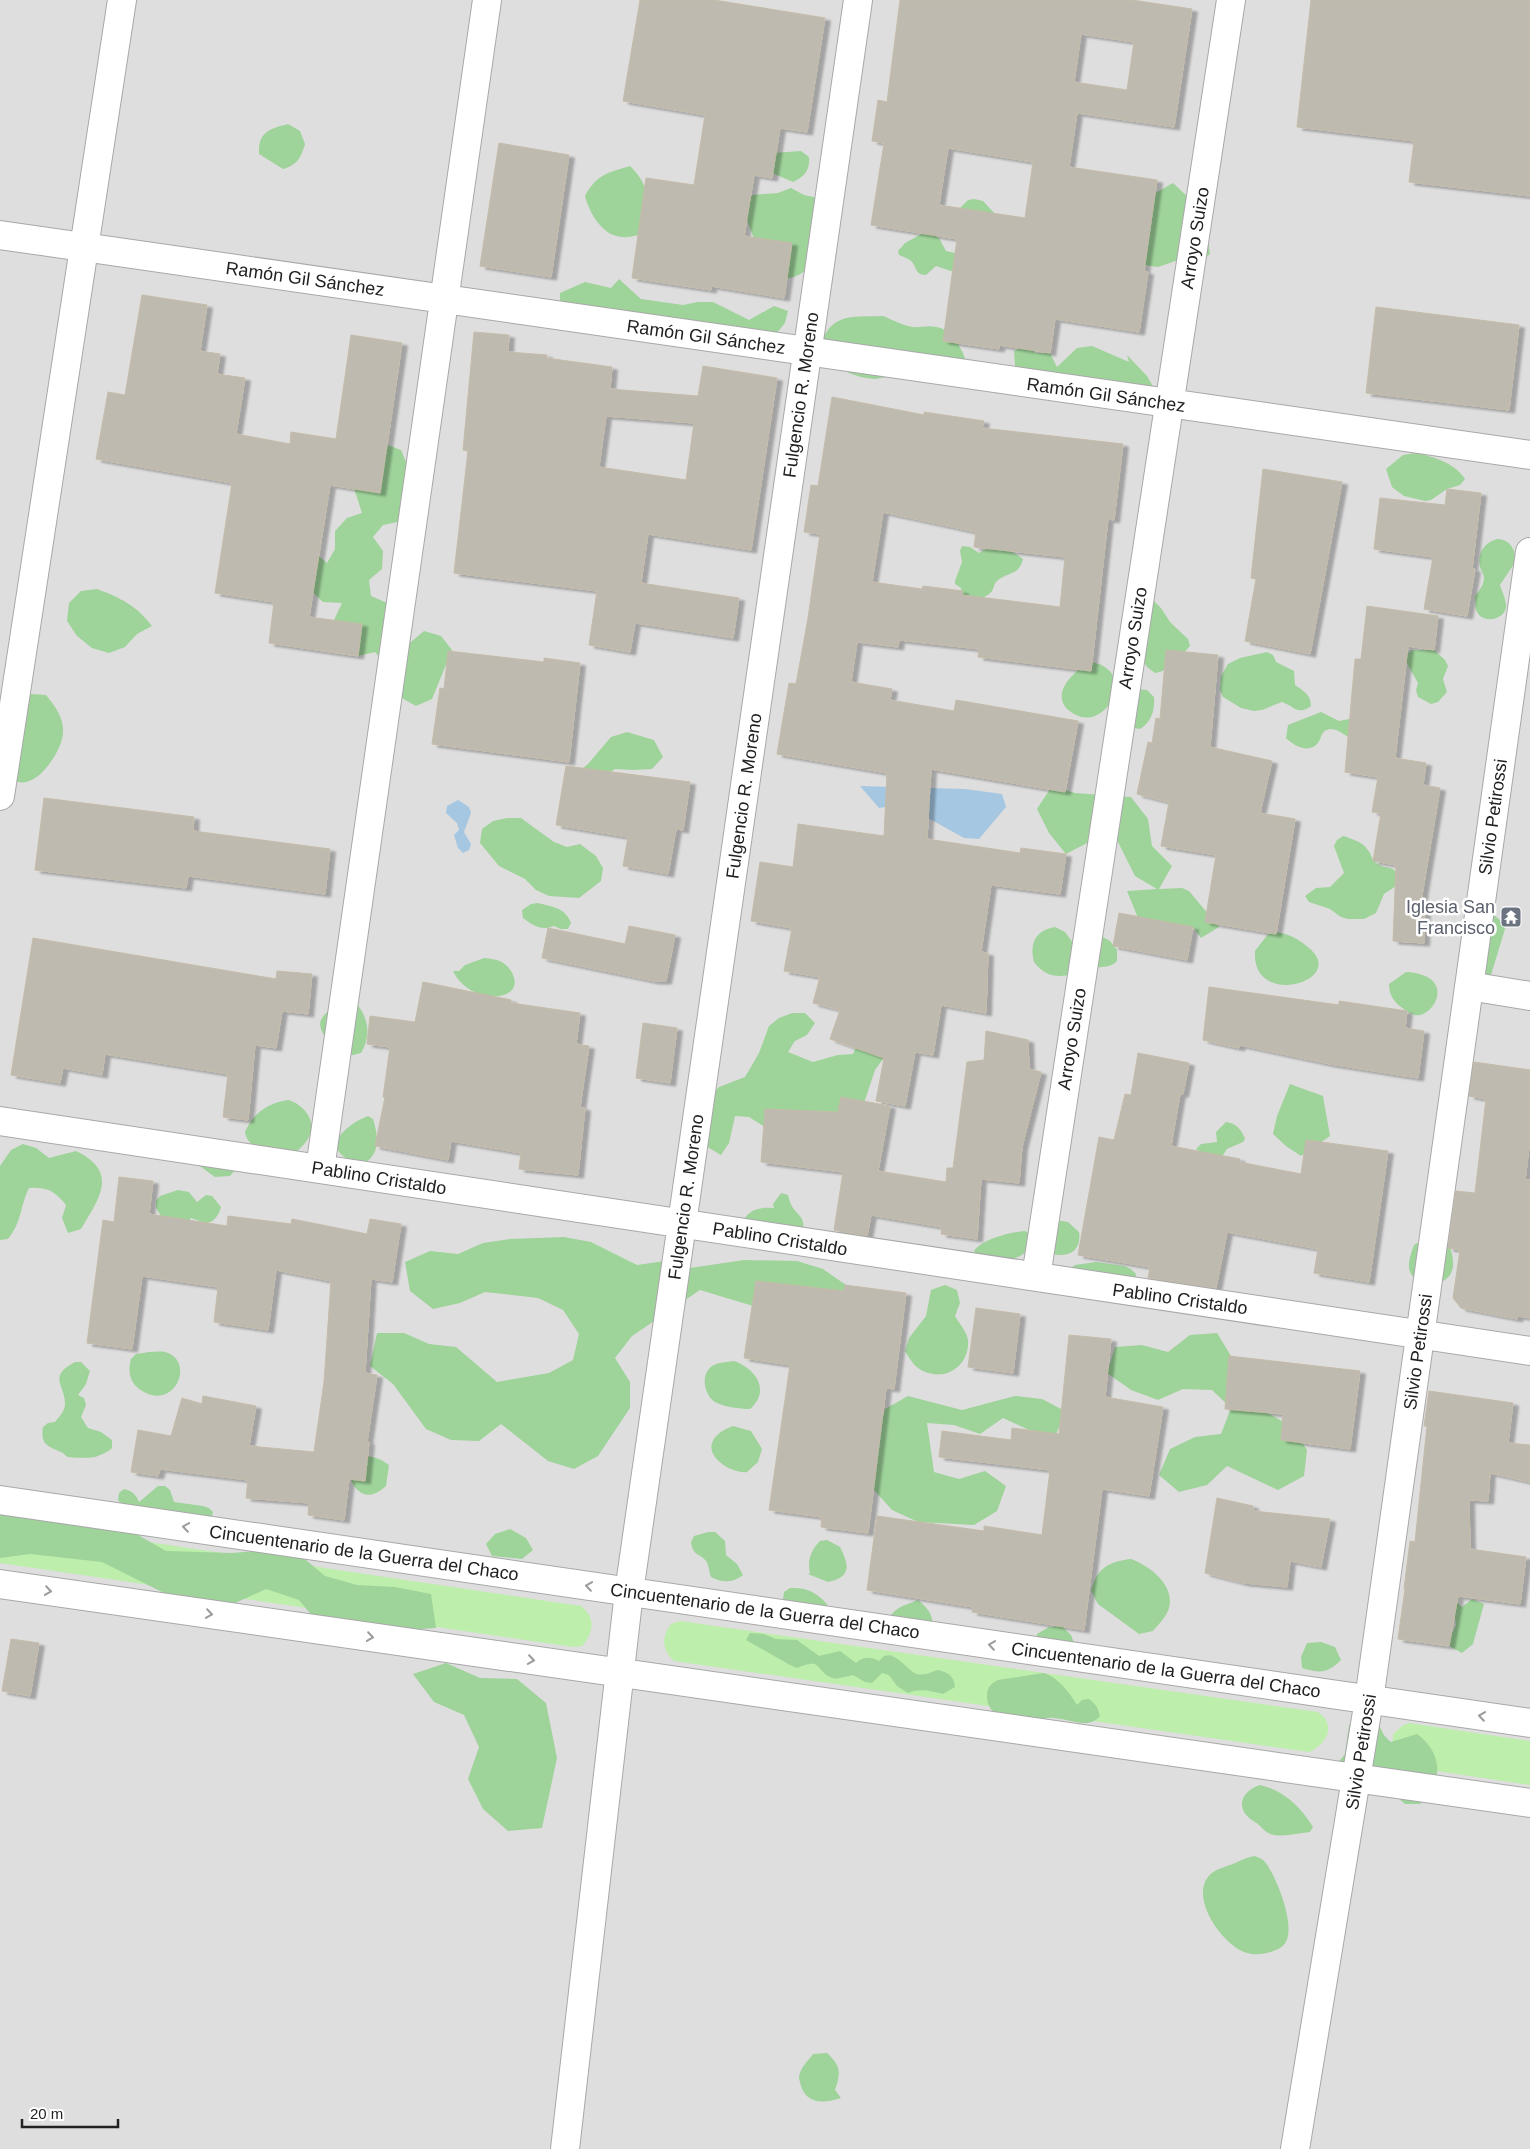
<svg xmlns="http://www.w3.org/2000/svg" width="1530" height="2149" viewBox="0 0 1530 2149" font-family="Helvetica,sans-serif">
	<defs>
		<filter id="shadow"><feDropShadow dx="5.5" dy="3" stdDeviation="1" flood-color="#0004"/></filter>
	</defs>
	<rect width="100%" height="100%" fill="#f2f1e7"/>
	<path fill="#dfdede" d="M0 0H1530V2149H0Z"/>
	<path fill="#bdeeab" d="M0 1520 581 1606C596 1618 594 1632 582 1646L573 1647 0 1563Z
		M680 1621 1318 1712C1337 1725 1327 1744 1309 1752L674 1661C662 1650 661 1637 671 1624Z
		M1409 1723 1530 1741V1785L1403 1766 1392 1752 1393 1734 1402 1726Z"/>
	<path fill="#9ed39a" d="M288 124 300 131 305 144C301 157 298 165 283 169L259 154C258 132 269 129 288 124Z
		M801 151 809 157C810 170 805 177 793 182L772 173 773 153Z
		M630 166C651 186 649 205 653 232 643 233 631 238 622 237 602 236 589 212 585 196 597 174 607 173 630 166Z
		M1173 183 1192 201 1208 239 1210 254 1199 263 1184 258 1158 267 1144 265 1150 196Z
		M791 188 804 195 818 198 808 269C786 285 779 278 758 267 756 257 757 245 753 236 746 217 743 215 752 195L778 193Z
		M974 199 983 201 996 215 957 211 968 200Z
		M927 231H931L939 238 946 251 959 254 954 272 936 266 926 275C914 274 918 268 911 261 908 258 903 257 899 255L898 251 905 243Z
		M619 279 641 299 683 305 698 302H713L749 320 774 306 788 311 785 323 767 345 560 307V293L585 282 611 288Z
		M883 316C893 320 902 325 912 327 920 328 928 325 936 327 952 329 963 350 967 364L875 379C850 377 837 368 819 351 829 312 850 317 883 316Z
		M1026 344 1036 353H1050L1057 367 1077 348 1092 346 1129 362 1127 355 1147 376 1154 388 1150 412 1135 413 1120 406 1092 407 1081 399 1015 366 1014 351Z
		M385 444 401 450 412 476 402 521 383 525 373 537 383 551 382 569 369 580 371 596 387 603 395 638 411 642 424 631 441 636 452 650 432 699 416 706 400 697 386 665 375 652 358 656 327 635 342 603 323 602 310 590 319 556 327 563 335 549V531L347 518 362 513 351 479Z
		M1416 453C1434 457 1455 463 1465 479L1460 485 1447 489 1431 500 1425 501 1404 496 1392 487 1386 469 1403 455Z
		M1497 539C1510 539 1515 549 1516 561L1500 585C1502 591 1505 598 1506 604 1508 619 1484 625 1477 612 1475 608 1475 601 1475 596 1479 591 1484 585 1484 578 1484 574 1481 570 1480 567 1477 553 1484 543 1497 539Z
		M962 546 970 547 979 553C993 544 1011 549 1023 559 1019 576 1007 572 997 581 994 583 994 588 992 591 984 601 973 598 962 597L961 588 955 584V581L962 562 960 551Z
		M97 589C121 598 137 606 152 626L137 634 125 647 109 653 92 648 77 636 67 621 69 603 81 591Z
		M1152 599 1161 608 1170 622 1188 639 1190 646C1180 657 1170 671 1155 673L1147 667 1141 657Z
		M1412 650H1434L1445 660 1448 666 1443 679 1447 692 1438 702 1431 704 1418 697 1416 690 1418 683 1405 660 1407 654Z
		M1267 652 1273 655 1276 662 1294 671 1295 685C1304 691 1311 695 1311 706 1298 716 1294 706 1282 702L1262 710 1254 711 1241 708 1223 697 1220 690 1221 676 1228 664 1240 658Z
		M1091 662C1139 670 1106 733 1074 714 1046 698 1072 671 1091 662Z
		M1136 689 1147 690 1154 697C1155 709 1152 722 1140 729L1129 727Z
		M30 694 46 695C66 719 69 734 52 760 45 770 38 779 26 782 19 784 7 778 0 776L7 715Z
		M1321 712 1339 721 1360 717 1355 741C1348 738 1338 728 1330 729 1321 730 1322 737 1318 743 1309 754 1294 746 1286 738L1288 725Z
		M627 732 654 740 663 757 652 769 633 770 615 769 586 788 575 775 588 764 611 737Z
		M1052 786 1075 793 1131 797 1148 819 1152 846 1172 866 1159 889 1182 888 1189 891 1219 927 1201 938 1193 927 1138 918 1127 891 1157 889 1135 876 1112 830 1066 854 1049 833 1037 809Z
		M507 818H521L554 842 567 847 580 844 596 856 603 868 601 881 579 898 549 896 536 890 525 879 499 866 480 843 482 829 493 821Z
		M1343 836C1350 838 1363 842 1367 849 1371 853 1371 858 1375 862 1388 873 1392 860 1402 882L1384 894 1376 913 1364 919H1348L1341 917 1330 909 1309 902 1305 896 1316 888 1330 887 1344 873 1334 846 1337 840Z
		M538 903C552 907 565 907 571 923L568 929H561L554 926C541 931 534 926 523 918L522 910 531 904Z
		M1471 912C1486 913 1499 912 1505 929L1491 975 1483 976C1477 964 1460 933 1463 920 1464 916 1467 914 1471 912Z
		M1055 927 1065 932 1076 947 1101 936 1110 941 1117 950V961C1110 968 1104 966 1095 968 1073 973 1052 986 1034 962 1029 943 1036 930 1055 927Z
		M1274 932C1289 933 1298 939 1309 948 1349 981 1251 1010 1255 951L1268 934Z
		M484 958C496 959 505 961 511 971 530 1002 471 1008 453 971H459L465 965Z
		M1406 972C1459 975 1433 1019 1415 1015 1410 1014 1405 1010 1401 1007 1393 1001 1389 994 1389 984Z
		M339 1003 357 1004C369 1019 371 1037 361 1053 360 1053 354 1055 353 1055 341 1055 315 1033 321 1020 324 1013 333 1008 339 1003Z
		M792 1013H805L815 1023 807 1035 795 1041 788 1052 813 1062 838 1055 853 1054 870 1014 890 1016 883 1059 875 1070 862 1109 774 1133 749 1117 735 1116 729 1143 721 1155 709 1148 700 1137 710 1097 719 1087 745 1077 759 1053 769 1026 779 1018Z
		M1290 1084 1323 1096 1330 1136 1301 1156 1286 1146 1273 1134 1277 1116Z
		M288 1100C301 1103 315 1118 311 1132 309 1140 300 1149 294 1154 277 1152 248 1153 245 1132 253 1113 268 1103 288 1100Z
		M368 1116 373 1119C378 1134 381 1156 363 1163 349 1161 338 1157 335 1142 344 1129 353 1122 368 1116Z
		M1226 1122C1236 1123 1242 1130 1245 1139L1243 1142 1227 1149 1221 1158 1204 1155 1196 1149 1201 1144 1217 1142 1216 1132Z
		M23 1144 36 1148 49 1158 76 1151C119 1172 100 1197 81 1229L68 1233 62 1218 66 1205C55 1191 47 1187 29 1188 20 1206 22 1222 8 1239L0 1240V1166L11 1150Z
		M197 1164 237 1168 230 1176 215 1177Z
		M178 1190 189 1192 197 1202 206 1195 212 1196 221 1207C219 1215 214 1223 205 1223L191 1218 189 1221 161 1216 156 1208V1201L160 1196Z
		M781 1193 788 1195C789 1199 790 1204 793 1208 799 1216 805 1218 803 1230L741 1224C749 1209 758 1207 774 1208L773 1204Z
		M1055 1220 1068 1222 1079 1232C1082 1250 1069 1258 1053 1254Z
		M1025 1231 1030 1234 1029 1248C1017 1265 996 1259 978 1257L974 1251C982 1239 1011 1232 1025 1231Z
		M564 1237 591 1242 637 1265 665 1261 690 1268 744 1260 797 1261 823 1269 846 1285 853 1294 783 1315 700 1290 632 1336 615 1358 630 1382V1408L598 1456 574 1469 548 1461 501 1424 479 1441 451 1440 426 1429 393 1384 370 1366 377 1333H404L429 1344 456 1347 497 1382 549 1373 573 1360 579 1334 563 1310 538 1298 485 1292 460 1303 433 1309 410 1291 405 1262 430 1251 458 1254 483 1243 510 1239Z
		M1444 1237C1451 1246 1457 1264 1450 1275 1446 1281 1439 1283 1433 1286 1406 1280 1405 1268 1414 1245L1424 1239Z
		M1096 1262 1124 1266 1131 1269 1136 1274 1135 1281 1069 1269 1075 1265Z
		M945 1285 957 1290 960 1303 955 1316C959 1323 967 1332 968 1340 970 1365 946 1382 923 1371 914 1367 910 1359 905 1351L909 1338 926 1316 931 1290Z
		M1217 1333 1231 1356 1229 1383 1248 1401 1292 1427 1307 1450 1304 1476 1278 1490 1227 1466 1207 1485 1179 1492 1159 1475 1170 1449 1195 1437 1221 1434 1231 1408 1212 1390 1183 1389 1158 1400 1131 1390 1107 1373 1115 1347 1142 1345 1168 1352 1190 1335Z
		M149 1352C154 1352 160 1351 165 1352 197 1360 174 1416 138 1388 129 1381 128 1369 131 1359L136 1354Z
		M734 1361C756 1369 771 1390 750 1409 740 1409 724 1407 715 1402 703 1394 700 1372 714 1365 720 1362 728 1362 734 1361Z
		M75 1362H81L90 1371 86 1384 78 1395 84 1398 86 1405 81 1417 88 1428 101 1432 112 1440V1448C108 1452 101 1455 95 1457 93 1458 70 1458 68 1457 65 1456 64 1453 61 1452 48 1446 40 1445 43 1427L48 1423 55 1422C59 1417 65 1411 65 1404 65 1384 47 1377 75 1362Z
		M908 1396 962 1410 1015 1396 1042 1399 1065 1411 1056 1435 1029 1430 1003 1418 980 1434 954 1425 927 1423 934 1472 959 1479 985 1471 1006 1486 997 1511 974 1525 918 1522 892 1510 874 1490 869 1462 885 1409Z
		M733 1426 751 1431 762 1449 758 1462 747 1472C733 1474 707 1459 712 1443 715 1434 725 1429 733 1426Z
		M363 1456C373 1456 381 1459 389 1465L386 1486C371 1500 358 1497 350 1478Z
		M158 1486H165L170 1490 174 1502 203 1506 209 1508 213 1512 211 1519 127 1510 118 1500 119 1493 124 1489C132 1491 136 1494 139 1502Z
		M0 1507 103 1515 166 1551 232 1553 269 1550 300 1555 325 1576 357 1585 395 1587 431 1594 436 1628 392 1631 322 1628 299 1600 266 1589 233 1604 198 1610 102 1562 30 1554 0 1558Z
		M510 1529 526 1538 533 1550 522 1559 492 1556 486 1544 495 1534Z
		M708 1532H715L725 1541 726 1555 737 1564 743 1575C733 1583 722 1583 711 1577 709 1572 709 1565 706 1561 699 1552 693 1557 691 1542L694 1536Z
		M827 1540 840 1547C849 1565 852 1577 828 1582L808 1574 810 1573C807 1561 811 1550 820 1541Z
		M1131 1559C1150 1566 1175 1585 1169 1608 1167 1616 1158 1625 1153 1631L1139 1634 1098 1604 1091 1591C1097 1568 1108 1562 1131 1559Z
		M790 1588C807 1587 816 1592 827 1604L826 1611 786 1605 783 1599 784 1592Z
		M1452 1598 1462 1607 1472 1599 1484 1604 1473 1644 1462 1653 1449 1646 1450 1637 1456 1625Z
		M918 1600C927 1608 934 1614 932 1627L889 1619C894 1607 906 1605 918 1600Z
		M1062 1626 1071 1635 1076 1648 1038 1649 1037 1634 1049 1627Z
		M750 1633 764 1634 776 1639 797 1640 819 1656 840 1651 856 1663C864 1656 870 1657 879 1661L884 1656 890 1655C913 1665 909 1683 937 1670 948 1672 954 1676 955 1687L943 1694C930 1691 921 1688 908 1693L897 1686 889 1675 882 1673 872 1683 865 1682 853 1675C846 1676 839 1680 832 1678 814 1670 823 1657 797 1668L790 1665 746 1640Z
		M1321 1642 1335 1647 1341 1660C1327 1674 1320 1673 1302 1668L1301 1657 1307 1643Z
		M446 1663 480 1678 517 1679 546 1703 557 1758 542 1828 508 1831 483 1809 468 1779 479 1747 464 1715 434 1702 413 1674Z
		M1044 1673C1059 1678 1069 1692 1077 1705L1082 1700 1089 1699C1096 1704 1098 1708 1100 1716 1089 1730 1069 1719 1054 1718 1048 1717 1044 1719 1038 1720 1019 1721 986 1721 987 1695 987 1687 992 1683 998 1680Z
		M1359 1716C1387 1720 1375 1730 1391 1742L1417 1734C1443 1753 1444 1783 1420 1804H1405L1384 1786 1336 1765 1345 1754 1349 1725Z
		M1260 1785C1283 1790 1301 1807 1313 1827L1310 1832C1298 1833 1286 1837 1274 1835 1264 1833 1262 1826 1255 1822 1235 1811 1239 1792 1260 1785Z
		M1255 1856C1259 1858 1262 1858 1265 1862 1276 1875 1302 1937 1280 1948 1271 1953 1258 1956 1247 1953 1224 1947 1190 1900 1208 1877 1213 1870 1222 1868 1230 1865 1239 1862 1246 1857 1255 1856Z
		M827 2053C841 2066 841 2072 835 2090L841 2098C825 2103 807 2105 801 2086 801 2085 799 2079 799 2078 799 2069 808 2061 813 2054Z"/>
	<path fill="#a5c7e2" d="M860 786 965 789 1002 794 1006 807 979 839 964 838 928 818 922 801 879 808Z
		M458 800 469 807 471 813 464 832 471 844 469 850 463 853 458 848 454 835 459 830 457 823 446 813 447 806Z"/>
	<path fill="#bfbab0" stroke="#c5bba8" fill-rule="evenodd" filter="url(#shadow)" d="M640 0H714L825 18 807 132 780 128 772 178 754 175 744 236 792 243 784 298 711 286V290L632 278 646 178 694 185 705 115 623 101Z
		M900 0H1132L1192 9 1174 127 1077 113 1069 167 1157 180 1144 271 1148 272 1139 332 1055 319 1050 353 999 345V349L943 341 957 239 871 225 884 143 872 141 878 100 887 102ZM1081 34 1134 42 1127 90 1074 82ZM948 148 1033 162 1025 218 939 205Z
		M1311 0H1530V196L1409 182 1414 141 1297 127Z
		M499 143 569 155 551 277 480 266Z
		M142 295 207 305 200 351 220 354 217 374 245 378 236 434 290 444 291 432 336 439 351 335 402 343 380 493 330 485 309 617 362 624 358 656 269 643 274 602 215 593 232 483 96 459 108 392 125 395Z
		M1376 307 1519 325 1509 410 1366 393Z
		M474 332 509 335 508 352 547 355 546 358 612 367 610 389 698 396 703 366 777 378 751 550 648 534 641 583 739 598 733 638 635 623 630 652 589 645 597 591 454 573 468 451 463 450ZM606 416 694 423 686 480 599 467Z
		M832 397 924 415V412L984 421 982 428 1123 444 1114 520 1108 519 1091 671 978 657 979 649 899 640 898 647 857 642 851 682 892 689 890 700 954 711 956 700 1078 721 1065 792 931 769 927 839 1020 853 1021 848 1066 854 1060 894 991 885 981 952 988 953 986 1013 941 1005 933 1055 915 1052 905 1106 876 1101 884 1058 830 1039 840 1010 813 1003 820 977 784 971 792 928 751 921 760 862 793 867 798 824 884 836 887 773 777 754 789 683 796 684 808 618 820 534 804 532 811 485 818 486ZM883 512 976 532 974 547 1065 557 1060 607 962 595 963 591 923 586 922 589 872 582Z
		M1263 469 1342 482 1310 654 1245 641 1256 579 1251 578Z
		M1447 489 1481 493 1472 569H1475L1467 616 1424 609 1433 557 1374 549 1380 498 1445 505Z
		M1367 606 1438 616 1434 650 1408 646 1395 758 1426 763 1423 785 1440 788 1421 901H1425L1424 943 1393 941 1396 865 1373 861 1381 813 1372 812 1378 777 1345 772 1355 659H1361Z
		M1166 650 1218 655 1210 747 1272 761 1260 813 1295 819 1276 934 1205 922 1216 855 1161 846 1169 802 1137 794 1148 742 1152 743 1156 718 1160 719Z
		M448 651 544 662V658L580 663 569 762 432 744 440 688 444 689Z
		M566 766 690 782 683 830 676 829 668 874 623 866 628 837 556 825Z
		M44 798 194 817 193 831 330 849 325 894 188 876 186 888 35 870Z
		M1119 913 1193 927 1187 960 1113 946Z
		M629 926 675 935 666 981H654L542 958 548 928 625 944Z
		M33 938 276 979 277 971 312 974 308 1014 282 1011 276 1048 255 1045 248 1120 223 1117 228 1074 105 1054 102 1075 63 1068 60 1083 11 1075Z
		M423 982 511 1000V1003L580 1013 576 1044 589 1046 580 1107 585 1108 578 1175 519 1169 521 1153 451 1141 448 1160 375 1146 385 1097H383L390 1047 367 1044 370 1016 415 1022Z
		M1209 987 1339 1005V1001L1407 1011 1405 1028 1424 1031 1418 1078 1330 1064 1240 1045 1239 1048 1203 1040Z
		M643 1023 677 1028 670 1083 636 1078Z
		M986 1031 1028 1040 1029 1069 1041 1072 1022 1147 1019 1183 981 1179 977 1239 941 1234 942 1227 871 1215 867 1236 834 1230 843 1172 761 1162 765 1109 838 1112 841 1097 890 1106 878 1171 946 1182 947 1168H953L967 1062 984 1060Z
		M1138 1053 1189 1063 1183 1094H1180L1171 1146 1240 1159 1239 1162 1301 1174 1306 1140 1388 1151 1369 1282 1314 1273 1318 1249 1227 1232 1216 1288 1148 1278 1150 1267 1078 1255 1099 1137 1114 1140 1125 1094 1131 1095Z
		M1474 1062 1530 1070V1139L1525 1180H1530V1318L1518 1316 1517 1319 1461 1308 1453 1298 1460 1250 1448 1248 1456 1191 1475 1193 1486 1099 1469 1096Z
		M119 1177 153 1181 149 1214 227 1226 228 1216 291 1224 292 1219 367 1234 370 1219 401 1224 392 1282 371 1279 365 1373 377 1375 367 1442H369L365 1481 349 1479 344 1520 308 1515 309 1503 246 1498 248 1480 160 1469 158 1476 131 1472 138 1430 171 1436 182 1398 202 1404 203 1396 256 1406 249 1446 314 1452 324 1382 331 1281 276 1270 268 1330 214 1322 218 1287 142 1276 132 1349 87 1343 103 1220 114 1222Z
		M756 1281 844 1291 845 1285 906 1293 894 1389 886 1388 868 1533 821 1527 822 1517 769 1510 790 1365 744 1358Z
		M976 1308 1020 1314 1013 1373 968 1367Z
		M1069 1335 1111 1339 1105 1397 1163 1407 1149 1496 1102 1489 1084 1630 972 1612 973 1607 867 1590 877 1516 984 1531V1526L1042 1535 1050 1470 939 1457 942 1431 1011 1440 1012 1428 1059 1434Z
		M1229 1356 1360 1371 1350 1449 1281 1440 1283 1414 1225 1409Z
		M1429 1391 1513 1403 1508 1443 1530 1445V1482L1490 1473 1488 1501 1469 1500 1470 1549 1526 1557 1520 1604 1458 1596 1449 1646 1398 1639 1405 1589H1404L1410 1541 1415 1542 1427 1426H1424Z
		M1217 1498 1253 1506V1511L1330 1519 1321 1567 1290 1561 1287 1587 1244 1583 1205 1573Z
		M11 1639 39 1643 30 1696 2 1691Z"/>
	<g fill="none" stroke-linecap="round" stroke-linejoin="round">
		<g stroke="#a8a8a8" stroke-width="30">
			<path id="minor" d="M0 235 1530 455
				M0 796 122 0
				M1469 986 1530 996
				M0 1121 1530 1351
				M320 1169 487 0
				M1036 1277 1231 0
				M0 1500 1530 1723
				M0 1584 1530 1803
				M565 2149 629 1592 858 0
				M1295 2149 1369 1700 1530 552"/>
		</g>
		<use href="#minor" stroke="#fff" stroke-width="28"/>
	</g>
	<defs><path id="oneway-chevron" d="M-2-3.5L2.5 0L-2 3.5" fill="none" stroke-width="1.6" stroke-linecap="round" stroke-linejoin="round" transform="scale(1.25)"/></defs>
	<g stroke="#9b9b9b">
		<use href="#oneway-chevron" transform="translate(186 1527) rotate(-172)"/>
		<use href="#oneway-chevron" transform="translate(589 1586) rotate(-172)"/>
		<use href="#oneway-chevron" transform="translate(48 1591) rotate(8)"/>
		<use href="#oneway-chevron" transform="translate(209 1614) rotate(8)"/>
		<use href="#oneway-chevron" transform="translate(370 1637) rotate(8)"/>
		<use href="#oneway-chevron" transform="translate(992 1645) rotate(-172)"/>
		<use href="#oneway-chevron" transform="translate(531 1660) rotate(8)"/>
		<use href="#oneway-chevron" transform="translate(1482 1716) rotate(-172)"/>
	</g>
	<defs>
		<g id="temple-square" transform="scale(1.125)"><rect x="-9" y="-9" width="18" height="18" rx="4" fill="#6b7280" stroke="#fff"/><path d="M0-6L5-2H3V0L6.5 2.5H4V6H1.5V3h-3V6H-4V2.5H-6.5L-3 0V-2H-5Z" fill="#fff"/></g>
	</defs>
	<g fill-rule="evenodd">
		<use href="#temple-square" x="1511" y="917"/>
	</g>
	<g text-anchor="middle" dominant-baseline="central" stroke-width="5" stroke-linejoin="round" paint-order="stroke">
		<g font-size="18" fill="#212121" stroke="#fff">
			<text transform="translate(1195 238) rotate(-81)">Arroyo Suizo</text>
			<text transform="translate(305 279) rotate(8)">Ramón Gil Sánchez</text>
			<text transform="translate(706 337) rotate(8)">Ramón Gil Sánchez</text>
			<text transform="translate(801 395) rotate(-82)">Fulgencio R. Moreno</text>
			<text transform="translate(1106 395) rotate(8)">Ramón Gil Sánchez</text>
			<text transform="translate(1133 638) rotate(-81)">Arroyo Suizo</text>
			<text transform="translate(744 796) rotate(-82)">Fulgencio R. Moreno</text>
			<text transform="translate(1493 817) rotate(-82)">Silvio Petirossi</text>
			<text transform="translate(1072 1039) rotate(-81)">Arroyo Suizo</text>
			<text transform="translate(379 1178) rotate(9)">Pablino Cristaldo</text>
			<text transform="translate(686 1197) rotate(-82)">Fulgencio R. Moreno</text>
			<text transform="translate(780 1239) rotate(9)">Pablino Cristaldo</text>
			<text transform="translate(1180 1299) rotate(8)">Pablino Cristaldo</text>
			<text transform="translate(1418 1352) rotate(-82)">Silvio Petirossi</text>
			<text transform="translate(364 1553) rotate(8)">Cincuentenario de la Guerra del Chaco</text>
			<text transform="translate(765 1611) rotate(8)">Cincuentenario de la Guerra del Chaco</text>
			<text transform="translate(1166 1670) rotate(8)">Cincuentenario de la Guerra del Chaco</text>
			<text transform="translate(1361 1752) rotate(-81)">Silvio Petirossi</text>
		</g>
		<g font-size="18" fill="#5b616d" stroke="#fff" text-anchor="end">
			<text x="1495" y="907">Iglesia San<tspan x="1495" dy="21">Francisco</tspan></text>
		</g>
	</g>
	<path d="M22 2119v8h96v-8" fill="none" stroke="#212121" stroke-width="2.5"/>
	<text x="30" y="2119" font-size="15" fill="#212121" stroke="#ffffff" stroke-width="4" paint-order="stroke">20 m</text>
</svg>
